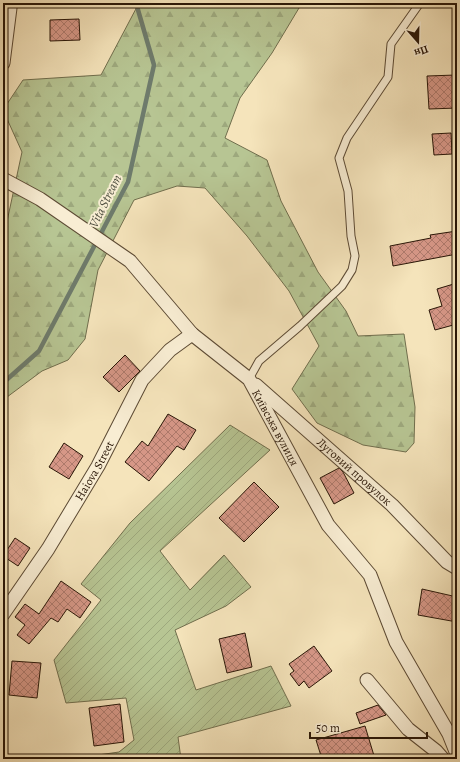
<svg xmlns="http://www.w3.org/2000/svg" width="460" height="762" viewBox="0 0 460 762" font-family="Alegreya,serif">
	<defs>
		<pattern id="forest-firs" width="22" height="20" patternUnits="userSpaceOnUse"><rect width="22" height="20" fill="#b7c593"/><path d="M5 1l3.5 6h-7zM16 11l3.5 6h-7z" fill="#9da87d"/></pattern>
		<pattern id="garden-furrows" width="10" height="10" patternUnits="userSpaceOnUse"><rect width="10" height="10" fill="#b7c593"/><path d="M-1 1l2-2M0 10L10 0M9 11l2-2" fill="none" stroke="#9da87d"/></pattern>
		<pattern id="building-cross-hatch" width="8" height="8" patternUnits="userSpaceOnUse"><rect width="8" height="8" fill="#d69787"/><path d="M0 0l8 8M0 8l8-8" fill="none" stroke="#ae7a6c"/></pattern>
	</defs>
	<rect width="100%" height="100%" fill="#f5e4bb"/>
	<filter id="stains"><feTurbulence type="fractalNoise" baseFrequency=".005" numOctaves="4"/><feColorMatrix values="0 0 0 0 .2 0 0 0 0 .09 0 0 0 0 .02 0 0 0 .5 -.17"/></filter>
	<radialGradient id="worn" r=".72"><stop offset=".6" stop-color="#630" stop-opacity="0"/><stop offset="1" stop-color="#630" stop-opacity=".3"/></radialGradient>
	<path fill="url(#forest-firs)" stroke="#706e4d" d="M139 3H302L272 53 240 98 225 138 267 160 281 201 318 272 346 311 358 336 404 334 415 407 414 443 406 452 363 445 317 423 292 389 319 346 289 291 247 236 205 188 177 186 134 200 98 270 85 339 68 360 42 371 3 400V240L22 152 3 110 23 80 101 75Z"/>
	<path fill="url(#garden-furrows)" stroke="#706e4d" d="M230 425 270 450 160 551 190 590 224 555 251 587 226 606 175 630 196 690 271 666 291 706 178 737 181 759H98V755L119 752 134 740 126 698 66 703 54 660 101 600 81 584 130 523Z"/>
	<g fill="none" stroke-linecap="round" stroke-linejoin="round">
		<path stroke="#6e7b6c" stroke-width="4.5" d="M3 383 39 351 128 182 154 65 136 3"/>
	</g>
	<path fill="url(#building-cross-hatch)" stroke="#291607" d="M79 19 80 40 50 41V20Z
		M456 75 457 108 429 109 427 76Z
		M451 133 452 154 434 155 432 134Z
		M457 231V254L393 266 390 246 431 238 430 235Z
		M457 283V324L435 330 429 310 442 306 437 289Z
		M125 355 140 371 119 392 103 377Z
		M168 414 196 430 184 450 177 446 149 481 125 462 142 441 148 446Z
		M64 443 83 456 69 479 49 467Z
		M339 468 343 472 354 493 334 504 320 478Z
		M254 482 279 507 244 542 219 518Z
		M15 538 30 548 18 566 3 556Z
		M61 581 91 602 80 618 67 609 58 622 51 618 29 644 17 635 25 625 15 617 25 604 39 614Z
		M422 589 457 597V622L418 615Z
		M245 633 252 667 227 673 219 639Z
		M314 646 332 671 309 688 304 681 299 686 290 674 294 671 289 664Z
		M12 661 41 663 37 698 9 695Z
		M120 704 124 742 94 746 89 708Z
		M378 705 386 715 360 724 356 713Z
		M365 726 375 759H322L316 740Z"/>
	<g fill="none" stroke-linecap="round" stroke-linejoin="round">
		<g stroke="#5c4a34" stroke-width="9">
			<path id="service" d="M249 379 259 361 300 326 342 286 352 270 355 256 351 236 348 191 339 158 347 138 388 77 391 44 420 3"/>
		</g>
		<g stroke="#5c4a34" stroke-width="15">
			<g id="minor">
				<path d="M3 63 10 8 7 3"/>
				<path id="s1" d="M3 179 40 199 130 261 192 334 249 379 328 525 370 575 396 642 449 734 457 754"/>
				<path id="s2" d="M256 385 392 505 447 562 457 568"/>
				<path id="s3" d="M3 614 48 549 98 466 142 380 170 350 192 334"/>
				<path d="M367 680 408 729 436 751 443 759"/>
			</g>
		</g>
		<use href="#service" stroke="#f8edd3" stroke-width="7"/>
		<use href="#minor" stroke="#f8edd3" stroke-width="13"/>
	</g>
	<g text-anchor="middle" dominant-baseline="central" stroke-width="4" stroke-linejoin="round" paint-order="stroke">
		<g font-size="12" fill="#291607" stroke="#f8edd3">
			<text stroke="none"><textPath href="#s1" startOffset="375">Київська вулиця</textPath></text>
			<text stroke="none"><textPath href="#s3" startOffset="170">Haiova Street</textPath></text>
			<text stroke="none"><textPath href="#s2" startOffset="131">Луговий провулок</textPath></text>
		</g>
		<g font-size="13" font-style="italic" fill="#515142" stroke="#f8edd3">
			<text transform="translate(105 201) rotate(-64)">Vita Stream</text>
		</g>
	</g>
	<rect width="460" height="762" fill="none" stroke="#f5e4bb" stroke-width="16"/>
	<rect x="4" y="4" width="452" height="754" fill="none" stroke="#291607" stroke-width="2"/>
	<rect x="8" y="8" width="444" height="746" fill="none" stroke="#291607"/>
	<g transform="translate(418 42) rotate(160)" stroke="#f8edd3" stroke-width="3" paint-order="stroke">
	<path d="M0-3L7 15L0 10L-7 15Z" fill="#291607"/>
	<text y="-6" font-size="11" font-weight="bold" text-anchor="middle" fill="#291607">Пн</text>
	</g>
	<path d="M310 732v6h117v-6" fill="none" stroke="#291607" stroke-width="2"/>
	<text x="316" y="732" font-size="12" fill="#291607" stroke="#f8edd3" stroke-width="3" paint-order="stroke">50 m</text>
	<rect width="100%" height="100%" filter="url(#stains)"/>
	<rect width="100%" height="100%" fill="url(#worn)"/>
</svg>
